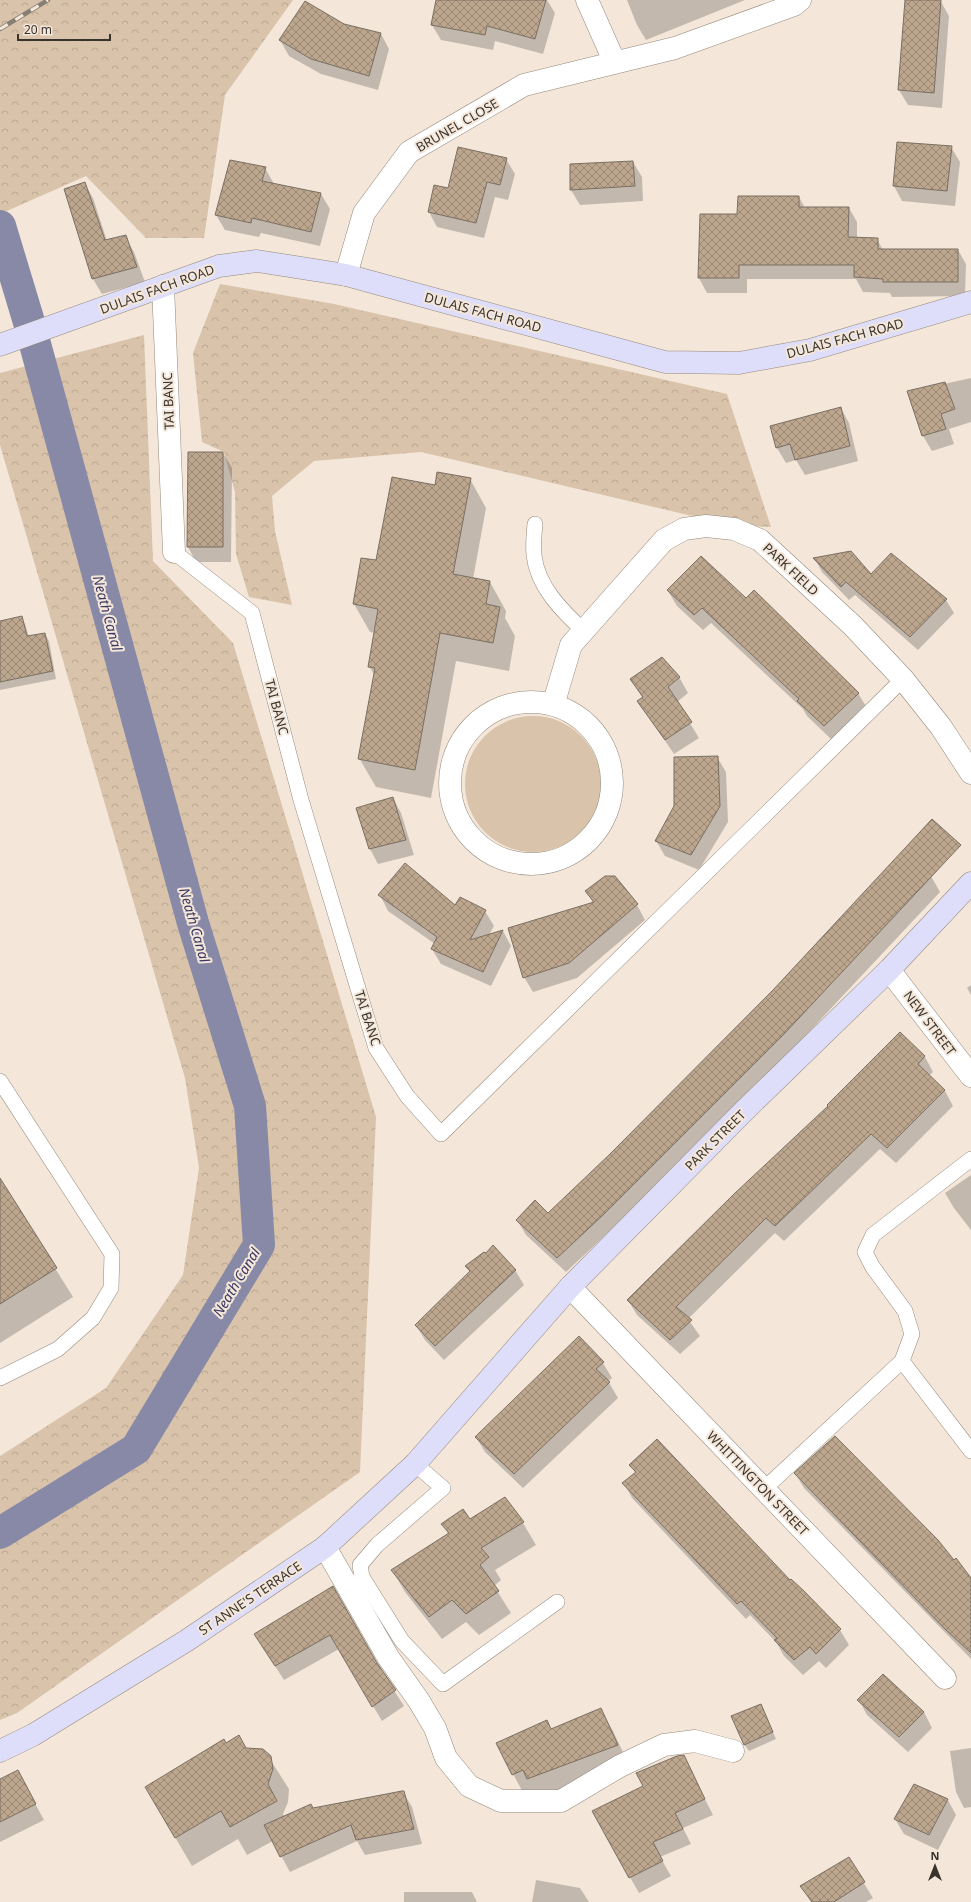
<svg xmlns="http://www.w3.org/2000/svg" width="971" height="1902" viewBox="0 0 971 1902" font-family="'Noto Sans',sans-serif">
	<defs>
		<pattern id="forest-crowns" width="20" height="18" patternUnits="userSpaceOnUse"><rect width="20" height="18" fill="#d9c3ab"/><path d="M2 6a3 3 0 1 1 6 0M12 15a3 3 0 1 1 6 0" fill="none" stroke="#bba893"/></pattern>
		<pattern id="building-cross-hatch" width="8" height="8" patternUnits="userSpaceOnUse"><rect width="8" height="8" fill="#bca68d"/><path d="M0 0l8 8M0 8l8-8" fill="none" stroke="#9a8874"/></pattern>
	</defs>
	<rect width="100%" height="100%" fill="#f4e7d9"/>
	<path fill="#d9c3ab" d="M465 784a68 68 0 1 1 136 0a68 68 0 1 1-136 0Z"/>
	<path fill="url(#forest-crowns)" d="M0 0H293L225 95 204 238H146L86 176 0 214Z
		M220 284 334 304 727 394 771 527 750 526 688 515 421 452 314 461 272 496 275 531 292 605 249 597 236 554 235 492 224 452 202 442 193 353Z
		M144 335 153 561 233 643 376 1117 360 1472 17 1713 0 1720V1456L106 1388 183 1275 199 1168 185 1078 0 445V373Z"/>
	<path fill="#0003" d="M438 0H547L555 13 543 54 495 41 493 50 441 40 432 25Z
		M627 0H745L646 40 637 25Z
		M906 0H940L949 16 942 108 908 105 899 90Z
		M344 24 381 34 389 49 378 90 321 74 289 56 280 40Z
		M951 147 960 162 955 206 902 201 894 186Z
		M506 159 515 174 508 200 495 197 484 238 437 227 429 212 435 186 449 189Z
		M633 162 642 177 643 201 580 205 571 190Z
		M265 168 274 184 321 194 330 209 320 246 261 233 259 237 225 230 216 215Z
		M84 183 93 198 107 241 125 237 134 252 145 282 102 294 93 279 66 190Z
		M799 197 805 208H849L857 222V238L877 239 883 250H958L966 264 965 296 892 297 890 293 863 292 856 279H747V293H707L699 278 701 215H738Z
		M971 378V422L949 429 954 444 932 451 923 436 908 392Z
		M841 408 849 423 858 461 805 475 796 460 786 463 777 448 771 426Z
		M189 453H223L232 468 231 562H196L188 547Z
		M470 479 486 508 473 579 490 582 506 611 505 618 515 636 509 671 456 661 431 798 376 787 359 758 375 676 369 666 375 633 370 632 354 604 377 562 436 486Z
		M891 554 946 600 954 613 918 650 855 595 849 600 822 572 815 559 871 576Z
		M668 591 746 599 858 693 867 708 833 741 807 716 803 709 711 623 703 630 677 606Z
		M21 617 25 624 29 637 45 634 49 641 56 679 0 690V622Z
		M679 677 688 693 677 702 699 738 674 754 638 701 643 699 631 679Z
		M717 757 726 772 728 822 699 870 665 856 656 841Z
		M393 798 401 813 414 855 378 864 370 849 357 809Z
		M931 876 940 892 792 1050 632 1210 566 1272 526 1235 517 1220 548 1214Z
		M587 892 637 905 645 920 577 978 533 992 524 977 593 903Z
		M380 895 485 911 494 926 489 935 503 931 511 946 491 986 441 964 432 949 435 944 388 911Z
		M971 985V995L967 988Z
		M900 1033 925 1057 933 1072 929 1076 945 1091 953 1106 896 1163 880 1149 784 1241 775 1233 688 1319 700 1336 680 1354 637 1315 628 1300 829 1106Z
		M971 1175V1230L954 1208 945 1193Z
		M0 1180 73 1297 0 1343Z
		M466 1267 515 1270 524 1285 444 1360 425 1340 416 1325 470 1272Z
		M603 1363 612 1378 608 1381 618 1398 523 1488 485 1452 476 1437Z
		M631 1465 790 1581 840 1630 849 1645 826 1668 819 1661 803 1675 784 1656 776 1642 750 1615 746 1619 632 1498 624 1483 635 1473Z
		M795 1473 954 1561 971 1579V1659L804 1488Z
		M504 1498 523 1523 536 1545 495 1570 501 1580 494 1586 511 1613 479 1635 466 1622 442 1639 405 1592 392 1570 448 1534 443 1524 469 1520Z
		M333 1588 377 1664 404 1706 382 1721 339 1649 284 1680 264 1649Z
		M883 1675 924 1712 932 1728 908 1752 867 1715 859 1700Z
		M761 1705 776 1739 749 1751 744 1744Z
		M600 1709 613 1731 630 1767 541 1801 525 1796 513 1774 551 1730Z
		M226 1744 246 1749H258L266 1753 289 1789 288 1802 283 1814 285 1817 313 1809 403 1792 412 1807 422 1844 365 1855 357 1841 290 1872 273 1841 247 1855 238 1839 192 1866 162 1815Z
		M971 1748V1807L964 1808 956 1792 950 1751Z
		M683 1756 713 1815 683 1828 691 1844 660 1857 671 1876 639 1893 593 1812 644 1786Z
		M0 1780 26 1787 44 1820 0 1842Z
		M915 1785 948 1800 956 1815 938 1850 904 1834 895 1819Z
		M849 1859 873 1898 866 1902H811L802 1886Z
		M536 1880 580 1888 589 1902H532Z
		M404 1892H472L477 1902H404Z"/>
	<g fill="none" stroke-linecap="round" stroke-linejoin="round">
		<path stroke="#8789a6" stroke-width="32" d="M0 226 29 322 193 923 250 1106 259 1245 136 1449 0 1533"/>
	</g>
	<path fill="url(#building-cross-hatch)" stroke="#7a6f63" d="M436 0H546L535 39 487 26 485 35 431 25Z
		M905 0H941L934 93 898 90Z
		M305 1 344 24 381 33 369 76 311 59 279 40Z
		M897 142 952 146 947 191 893 186Z
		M458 147 507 158 500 185 487 182 476 223 428 212 434 185 448 188Z
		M230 160 266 167 262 181 321 193 311 232 252 218 251 223 215 215Z
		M633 161 635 186 570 190V164Z
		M85 182 105 240 126 235 137 267 92 279 64 189Z
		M738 196H799V207H849L848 237 878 238V249H958V282H883V279L854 277V265H739V278H698L700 214H737Z
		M945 382 955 409 941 414 946 429 922 436 907 391Z
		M841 407 850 446 795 460 790 444 776 448 770 426Z
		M188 452H223V547H187Z
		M437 472 471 478 453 574 490 581 486 604 500 607 493 643 440 633 415 770 358 759 375 668 368 667 378 609 353 604 361 558 376 560 392 477 435 485Z
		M851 551 871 574 891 553 947 599 910 637 846 582 841 587 813 558Z
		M701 556 746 598 754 590 859 693 824 726 797 701 799 699 702 608 694 615 667 590Z
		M22 616 27 636 45 633 53 671 0 682V621Z
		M662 657 680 677 668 687 692 722 665 740 637 701 643 697 630 679Z
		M718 756 720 806 691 855 655 841 674 806V757Z
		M393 797 406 840 369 849 356 808Z
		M932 819 961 845 784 1034 603 1215 557 1258 516 1220 535 1200 548 1213 610 1154 773 990Z
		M405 863 455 905 460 897 486 910 470 940 503 930 483 972 431 949 437 937 378 895Z
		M605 876H615L638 904 569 963 523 978 508 928 594 902 585 891Z
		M900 1032 925 1056 918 1064 945 1090 887 1148 871 1134 775 1226 766 1218 676 1307 692 1320 670 1340 627 1300 734 1194 828 1106 827 1105Z
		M0 1178 57 1268 0 1304Z
		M493 1245 516 1270 435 1346 415 1325 470 1271 465 1266 484 1252 486 1253Z
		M579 1336 604 1362 596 1369 610 1382 514 1474 475 1437Z
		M835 1436 938 1540 954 1560 956 1558 971 1578V1653L946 1630 794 1473Z
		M657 1439 790 1580 791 1579 804 1591 841 1629 816 1654 810 1647 794 1660 774 1640 777 1638 741 1601 737 1604 622 1483 636 1472 629 1465Z
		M505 1497 524 1522 481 1548 489 1557 480 1565 499 1591 466 1614 452 1600 429 1617 391 1570 449 1533 441 1524 463 1509 470 1519Z
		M333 1586 377 1663 396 1690 372 1707 330 1635 275 1666 254 1634Z
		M883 1674 924 1712 899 1737 857 1700Z
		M761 1704 773 1732 744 1745 731 1716Z
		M601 1708 618 1745 527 1779 523 1770 512 1775 496 1743 547 1720 551 1729Z
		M239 1735 246 1748 263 1749 271 1756 273 1769 268 1784 277 1801 230 1827 221 1811 175 1838 145 1787 224 1739 226 1743Z
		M684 1755 705 1799 675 1813 683 1829 653 1842 663 1861 629 1878 592 1811 643 1786 636 1773 677 1756Z
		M18 1770 36 1804 0 1822V1779Z
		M914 1784 948 1799 929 1835 894 1819Z
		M402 1791H404L414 1829 356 1840 351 1825 280 1857 264 1825 311 1804 313 1808Z
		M849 1857 865 1882 834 1902H812L800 1886Z"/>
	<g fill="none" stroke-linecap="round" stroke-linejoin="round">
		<g stroke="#94887b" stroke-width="16">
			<path id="lane" d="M535 524C534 534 533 545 534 555 537 586 562 611 584 631
				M174 552 252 613 301 800 376 1048 407 1096 441 1134 903 679
				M0 1081 112 1254 111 1288 93 1318 58 1349 0 1378
				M902 1361 971 1451
				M415 1464 443 1488 377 1545 360 1565 362 1577 402 1641 443 1684 557 1602
				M764 1489 902 1361 912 1334 905 1311 872 1266 865 1252 873 1235 971 1159"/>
		</g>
		<g stroke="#94887b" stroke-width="23">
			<path id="street" d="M587 0 615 63
				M346 275 364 213 409 152 524 85 675 48 794 5 800 0
				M163 286 174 552
				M450 783a81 81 0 1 1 162 0a81 81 0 1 1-162 0Z
				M554 702 571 645 664 540 684 529 706 526 734 529 760 540 853 626 903 679 941 727 971 773
				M889 970 971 1076
				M570 1287 945 1678
				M325 1547 388 1657 419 1701 435 1728 446 1758 469 1786 501 1801H561L620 1766 664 1745 695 1741 733 1751"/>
		</g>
		<g stroke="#94887b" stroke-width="23">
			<path id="secondary" d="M0 345 219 266 257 261 346 275 665 362 739 363 810 350 971 302
				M0 1751 33 1735 186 1641 325 1547 415 1464 570 1287 743 1112 889 970 971 883"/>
		</g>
		<use href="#lane" stroke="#fff" stroke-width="15"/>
		<use href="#street" stroke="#fff" stroke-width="22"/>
		<use href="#secondary" stroke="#dedefa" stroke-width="22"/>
		<g stroke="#877f75" stroke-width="4.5">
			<path id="rail" d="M0 29 48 0"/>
		</g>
		<use href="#rail" stroke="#f4e7d9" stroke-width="3" stroke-dasharray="9" stroke-linecap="butt"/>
	</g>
	<g text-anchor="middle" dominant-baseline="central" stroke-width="4" stroke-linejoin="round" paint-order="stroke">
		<g font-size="13" fill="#38332d" stroke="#f4e7d9">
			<text transform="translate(457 125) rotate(-30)">BRUNEL CLOSE</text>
			<text transform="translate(157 289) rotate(-20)">DULAIS FACH ROAD</text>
			<text transform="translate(483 312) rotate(15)">DULAIS FACH ROAD</text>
			<text transform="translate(845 338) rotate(-15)">DULAIS FACH ROAD</text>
			<text transform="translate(168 401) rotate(-92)">TAI BANC</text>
			<text transform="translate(791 569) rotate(43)">PARK FIELD</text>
			<text transform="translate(277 707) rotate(75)">TAI BANC</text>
			<text transform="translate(368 1018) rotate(72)">TAI BANC</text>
			<text transform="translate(930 1023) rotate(53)">NEW STREET</text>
			<text transform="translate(715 1140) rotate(-45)">PARK STREET</text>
			<text transform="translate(758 1483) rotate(46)">WHITTINGTON STREET</text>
			<text transform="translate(250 1598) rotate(-34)">ST ANNE'S TERRACE</text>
		</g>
		<g font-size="14" font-style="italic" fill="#373762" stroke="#f4e7d9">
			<text transform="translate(108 613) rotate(75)">Neath Canal</text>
			<text transform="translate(195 925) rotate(74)">Neath Canal</text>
			<text transform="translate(236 1282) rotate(-59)">Neath Canal</text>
		</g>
	</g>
	<g transform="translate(935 1866)" stroke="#f4e7d9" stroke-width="3" paint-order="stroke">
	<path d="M0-3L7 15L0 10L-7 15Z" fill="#38332d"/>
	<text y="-6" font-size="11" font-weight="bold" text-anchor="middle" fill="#38332d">N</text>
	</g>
	<path d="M18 34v6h92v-6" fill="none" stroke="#38332d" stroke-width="2"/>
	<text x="24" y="34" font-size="12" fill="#38332d" stroke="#f4e7d9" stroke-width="3" paint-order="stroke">20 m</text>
</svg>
